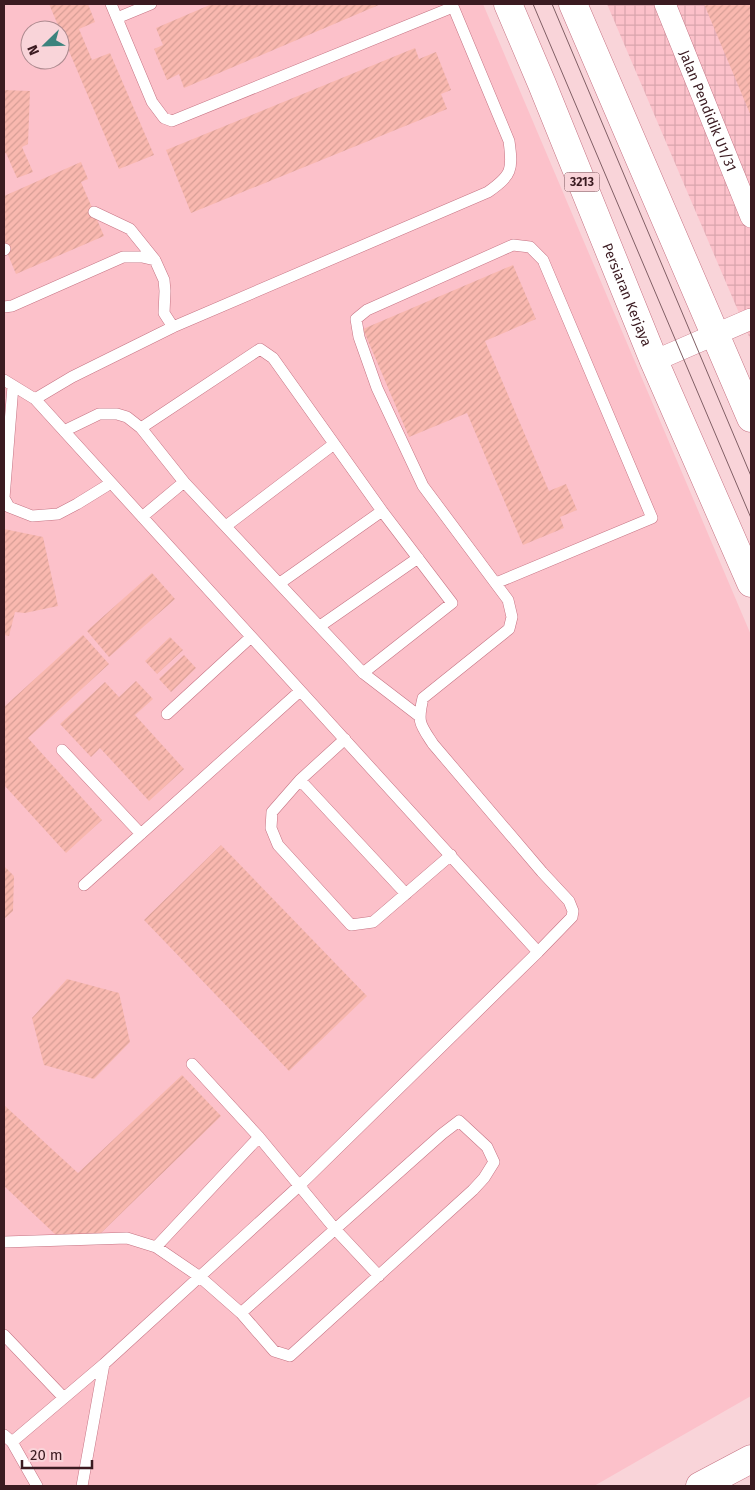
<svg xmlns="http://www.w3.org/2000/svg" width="755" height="1490" viewBox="0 0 755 1490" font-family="'Fira Sans',sans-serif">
	<defs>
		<pattern id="industrial-grid" width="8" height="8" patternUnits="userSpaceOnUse" patternTransform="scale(1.25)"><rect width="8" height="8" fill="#fcc1ca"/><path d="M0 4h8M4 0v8" fill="none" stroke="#d9a5ad"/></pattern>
		<pattern id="building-hatch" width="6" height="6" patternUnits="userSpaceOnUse" patternTransform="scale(1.25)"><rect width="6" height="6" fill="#f9b8af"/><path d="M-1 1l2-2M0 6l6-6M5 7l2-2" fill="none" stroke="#d69e96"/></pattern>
	</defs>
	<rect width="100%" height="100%" fill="#f9d4d9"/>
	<path fill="#fcc1ca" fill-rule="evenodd" d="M4 4H483L751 635V1396L594 1486H4ZM30 30H60V60H30Z"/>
	<path fill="url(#industrial-grid)" d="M607 4H751V341Z"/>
	<path fill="url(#building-hatch)" d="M49 4H88L95 22 79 29 92 60 110 53 154 155 119 169Z
		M212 4H381L184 88 179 74 167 80 154 49 163 45 156 28Z
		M704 4H751V116Z
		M415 48 419 59 436 52 451 90 441 94 447 109 191 213 166 150Z
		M4 90 30 91 28 144 22 147 33 172 17 178 6 153 4 154Z
		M81 162 88 179 81 182 104 236 16 274 4 245V196Z
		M513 265 536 319 485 341 549 491 566 484 577 510 560 517 564 528 523 545 467 413 409 437 363 329Z
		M4 529 43 537 58 606 25 613 15 612 9 636 4 635Z
		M152 573 175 599 109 657 87 631Z
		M83 635 109 664 28 738 102 820 66 853 4 785V707Z
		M170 637 183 650 157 674 145 661Z
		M184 655 196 668 171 692 159 679Z
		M136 681 153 699 135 715 184 769 149 801 100 748 91 757 60 724 105 682 119 697Z
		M221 845 367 996 289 1071 144 920Z
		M4 866 14 876 13 911 4 919Z
		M67 979 119 993 130 1042 94 1079 44 1065 32 1018Z
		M182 1075 221 1116 100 1234 57 1236 4 1186V1105L78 1173Z"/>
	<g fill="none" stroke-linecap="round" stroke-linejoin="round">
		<g stroke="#c57383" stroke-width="12">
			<path id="lane" d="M111 4 152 102 164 118 172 121 453 7
				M117 18 151 4
				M94 212 130 229 155 260
				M4 250 5 249
				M4 307 12 306 123 257H142L155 260 164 280 165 291 164 313 173 327
				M4 380 35 399 538 952 299 1186 104 1364 12 1442
				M13 386 4 498 9 507 32 516 58 514 77 504 111 483
				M35 399 72 377 173 327 488 192C512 175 513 170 509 141L452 4
				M141 428 260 349 273 358 382 511
				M64 431 99 414H117L127 417 141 428 184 482 363 673 419 716
				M142 517 184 482
				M226 526 334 444
				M280 583 382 511 452 603 363 673
				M496 583 652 518 543 260 530 247 513 245 367 310 356 319 359 337 377 388 423 486 508 600 512 617 509 629 423 698C417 723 420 724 433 744L542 872 569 901 573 911 572 917 538 952
				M320 626 418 558
				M167 714 251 637
				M345 739 300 780 272 812 271 828 278 845 351 925 373 922 451 855
				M62 750 141 834
				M300 780 406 894
				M84 885 300 691
				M192 1064 259 1137 335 1229 379 1276
				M4 1242 127 1238 156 1247 200 1277 241 1313 274 1351 290 1356 473 1190 484 1178 494 1162 487 1147 459 1121 442 1134 241 1313
				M156 1247 259 1137
				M4 1335 64 1398
				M4 1435 12 1442 37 1486
				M82 1486 104 1364"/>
		</g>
		<g stroke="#c57383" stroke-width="22">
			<g id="street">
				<path id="s1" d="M665 4 751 217"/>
				<path d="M654 361 751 319"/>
			</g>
		</g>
		<g stroke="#c57383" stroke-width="29">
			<g id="primary">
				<path id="s2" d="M508 4 542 84 654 361 751 583"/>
				<path d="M573 4 751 418"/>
				<path d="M700 1486 751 1459"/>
			</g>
		</g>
		<use href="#lane" stroke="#fff" stroke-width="11"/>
		<use href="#street" stroke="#fff" stroke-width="21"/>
		<use href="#primary" stroke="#fff" stroke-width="28"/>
		<path stroke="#815f65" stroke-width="1" d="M533 4 751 518
			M552 4 751 476"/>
	</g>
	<g text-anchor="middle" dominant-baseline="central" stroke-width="4.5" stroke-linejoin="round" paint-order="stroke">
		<rect fill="#f9d4d9" stroke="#745258" stroke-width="1" x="564.5" y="172.5" width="35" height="19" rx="4"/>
		<g font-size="12" font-weight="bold" fill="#3b1b21">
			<text x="582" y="182">3213</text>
		</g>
		<g font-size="14" fill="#3b1b21" stroke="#f9d4d9">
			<text stroke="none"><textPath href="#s1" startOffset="115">Jalan Pendidik U1/31</textPath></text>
			<text stroke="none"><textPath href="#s2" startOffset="314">Persiaran Kerjaya</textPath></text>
		</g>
	</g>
	<rect width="755" height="1490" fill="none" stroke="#3b1b21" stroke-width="10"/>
	<g transform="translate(45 45) rotate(247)"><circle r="24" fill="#f9d4d9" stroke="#ad8a8f"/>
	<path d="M0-4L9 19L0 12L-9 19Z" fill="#3c837d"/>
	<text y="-8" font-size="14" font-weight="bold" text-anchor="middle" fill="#3b1b21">N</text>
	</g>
	<path d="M22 1460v8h70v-8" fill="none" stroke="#3b1b21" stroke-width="2.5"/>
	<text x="30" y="1460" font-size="15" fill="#3b1b21" stroke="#f9d4d9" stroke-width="4" paint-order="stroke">20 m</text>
</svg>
